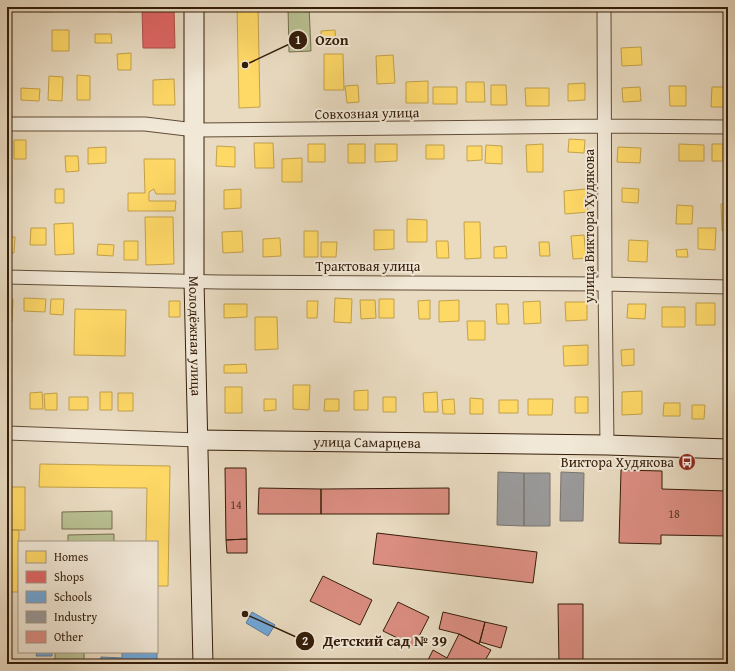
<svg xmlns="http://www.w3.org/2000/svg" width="735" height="671" viewBox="0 0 735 671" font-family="'Gentium Book Plus',serif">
	<rect width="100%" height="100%" fill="#e9dbc1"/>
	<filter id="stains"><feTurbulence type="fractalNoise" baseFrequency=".005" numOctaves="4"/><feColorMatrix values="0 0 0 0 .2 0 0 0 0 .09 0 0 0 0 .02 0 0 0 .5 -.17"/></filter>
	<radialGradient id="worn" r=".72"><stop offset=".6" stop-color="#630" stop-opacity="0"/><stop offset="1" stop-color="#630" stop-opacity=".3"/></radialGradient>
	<path fill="#b8c092" stroke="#766e4e" d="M288 7H309L311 51 289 52Z
		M112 511V529H62V512Z
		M114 534V542H68V535Z
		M55 652H84V664H55Z"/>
	<path fill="#ffd966" stroke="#c2a14a" d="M15 7H26V10L15 9Z
		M40 7H53V12H40Z
		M118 7H133V12H118Z
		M237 7H258L260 107 239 108Z
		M343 7H355V11L343 10Z
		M52 30H69V51H52Z
		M335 30 336 44H321V31Z
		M95 34H111L112 43H95Z
		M641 47 642 65 622 66 621 48Z
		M131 53V70H118L117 54Z
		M324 54H343L344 90H324Z
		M393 55 395 83 377 84 376 56Z
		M77 75 90 76V100H77Z
		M49 76 63 77 62 101 48 100Z
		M174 79 175 105H153V80Z
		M428 81V103H406V82Z
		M466 82H484L485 102H466Z
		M585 83V100L568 101V84Z
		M358 85 359 102 347 103 345 86Z
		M491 85H506L507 105H491Z
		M669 86H686V106H670Z
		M433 87H457V104H433Z
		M640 87 641 101 623 102 622 88Z
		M712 87H728V107H711Z
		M21 88 40 89 39 101 21 100Z
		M525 88H549V106H526Z
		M569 139 585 140 584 153 568 152Z
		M14 140H26V159H14Z
		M254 143H273L274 168H255Z
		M308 144H325V162H308Z
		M348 144H365V163H348Z
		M375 144H397V161L375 162Z
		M543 144V172H527L526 145Z
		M679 144 704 145V161H679Z
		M712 144H723V161H712Z
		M426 145H444V159H426Z
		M486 145 502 146V164L485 163Z
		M217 146 235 147V167L216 166Z
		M467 146H482V160L467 161Z
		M106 147V163L88 164V148Z
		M618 147 641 148 640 163 617 162Z
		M65 156H78L79 171 66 172Z
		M302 158V182H282V159Z
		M144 159H175V194H156L154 189 149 192V201H176L175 211H128V193H145Z
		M622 188 639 189 638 203 622 202Z
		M55 189H64V203H55Z
		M241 189V208L224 209V190Z
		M586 189 588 212 565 214 564 191Z
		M721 204H728V230L722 231Z
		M677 205 693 206 692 224H676Z
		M145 217H173L174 264 146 265Z
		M407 219 427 220V242H407Z
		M464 222H480L481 258 465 259Z
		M73 223 74 254 55 255 54 224Z
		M31 228H46V245H30Z
		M698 228H716L715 250 698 249Z
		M374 230H394V249L374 250Z
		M242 231 243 252 223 253 222 232Z
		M304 231H318V257H304Z
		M584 235 586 258 573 259 571 236Z
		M7 237H15L14 253H7Z
		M280 238 281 256 263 257V239Z
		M629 240 648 241 647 262 628 261Z
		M124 241H138V260H124Z
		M436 241H448L449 258H437Z
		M321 242H337L336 257H321Z
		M539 242H549L550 256H540Z
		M98 244 114 245 113 256 97 255Z
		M506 246 507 258H494V247Z
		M687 249 688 257H677L676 250Z
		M24 298 46 299 45 312 24 311Z
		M335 298 352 299 351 323 334 322Z
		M7 299H13L12 322H7Z
		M51 299H64L63 315 50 314Z
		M379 299H394V318H379Z
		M360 300H375L376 318 361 319Z
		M430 300V319H419L418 301Z
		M459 300V321L439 322V301Z
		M169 301H180V317H169Z
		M307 301H318L317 318H307Z
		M540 301 541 323 524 324 523 302Z
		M565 302H587V320L566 321Z
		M696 303H715V325H696Z
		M224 304H247V317L224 318Z
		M496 304H508L509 324H497Z
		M628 304H646L645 319 627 318Z
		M662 307H685V327H662Z
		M75 309 126 310 125 356 74 355Z
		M255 317H277L278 349 255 350Z
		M467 321H485V340H468Z
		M588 345V365L564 366 563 346Z
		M634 349V365L622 366 621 350Z
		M246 364 247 373H224V365Z
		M293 385H310L309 410 293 409Z
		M225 387H242V413H225Z
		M368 390V410H354V391Z
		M642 391V414L622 415V392Z
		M42 392 43 409H30V393Z
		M100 392H112V410H100Z
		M437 392 438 412H424L423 393Z
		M57 393V410H45L44 394Z
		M118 393H133V411H118Z
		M69 397H88V410H69Z
		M383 397H396V412H383Z
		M575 397H588V413H575Z
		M470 398 483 399V414H470Z
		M264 399H276V410L264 411Z
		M325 399H339V411H324Z
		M454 399 455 414H443L442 400Z
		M528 399H553L552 415H528Z
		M499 400H518V413H499Z
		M664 403H680V416H663Z
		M692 405H705L704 419H692Z
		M40 464 170 466 168 586H157V542H146L147 488 39 487Z
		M7 487H25V530H7Z
		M7 530H19L18 592H7Z"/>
	<path fill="#e06666" stroke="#ac504a" d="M142 7H174L175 48H143Z"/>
	<path fill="#6fa8dc" stroke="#5d7e9d" d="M252 612 275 625 268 636 246 623Z
		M157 635V662L100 664 101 657 122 658V652H157Z
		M37 652H52V656H36Z"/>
	<path fill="#999" stroke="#7b746e" d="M498 472 524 473V526L497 525Z
		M561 472 584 473 583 521H560Z
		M524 473H550V526H524Z"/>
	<path fill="#dc8e82" stroke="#341d09" d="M225 468H246L247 539 226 540Z
		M621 470 662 471V489L728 491V536L661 535V544L619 543Z
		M259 488 321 489V514H258Z
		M449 488V514H321V489Z
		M377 533 537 552 533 583 373 564Z
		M247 539V553H227L226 540Z
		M323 576 372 600 360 625 310 601Z
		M398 602 429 617 414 646 383 631Z
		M558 604H583V664H559Z
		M443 612 485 622 479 644 459 634 439 629Z
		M485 622 507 627 501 648 480 642Z
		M459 634 491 650 483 664H426L433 650 447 658Z"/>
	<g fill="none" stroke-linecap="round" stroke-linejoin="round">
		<g stroke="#614c37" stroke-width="15">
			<path id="street" d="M604 7 605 284 607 445
				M7 124H145L195 130 605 126 728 127
				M7 277 218 282 605 284 728 287
				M7 433 198 440"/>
		</g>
		<g stroke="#341d09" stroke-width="21">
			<g id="secondary">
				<path id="s1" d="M194 7V281L203 664"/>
				<path id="s2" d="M198 440 607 445 728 449"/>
			</g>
		</g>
		<use href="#street" stroke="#f1e8d7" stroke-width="13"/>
		<use href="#secondary" stroke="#f1e8d7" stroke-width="19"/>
	</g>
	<defs>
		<g id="bus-disc" transform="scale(0.9)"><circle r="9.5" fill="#8f2418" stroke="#f1e8d7"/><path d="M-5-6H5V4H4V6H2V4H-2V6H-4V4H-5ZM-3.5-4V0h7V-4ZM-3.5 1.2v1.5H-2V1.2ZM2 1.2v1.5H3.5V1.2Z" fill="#fff"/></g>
	</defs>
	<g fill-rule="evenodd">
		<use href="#bus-disc" x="687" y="462"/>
	</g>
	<g text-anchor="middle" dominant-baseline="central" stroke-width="4" stroke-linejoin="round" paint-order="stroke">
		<g font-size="12" fill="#5e3927">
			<text x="236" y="504">14</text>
			<text x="674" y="513">18</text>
		</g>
		<g font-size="14" fill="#341d09" stroke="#f1e8d7">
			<text transform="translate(367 113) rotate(-1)">Совхозная улица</text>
			<text transform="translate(589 226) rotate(-90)">улица Виктора Худякова</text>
			<text x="368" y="266">Трактовая улица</text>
			<text stroke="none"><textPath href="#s1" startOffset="329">Молодёжная улица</textPath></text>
			<text stroke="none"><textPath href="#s2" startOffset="169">улица Самарцева</textPath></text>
		</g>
		<g font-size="14" fill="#341d09" stroke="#f1e8d7" text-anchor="end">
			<text x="674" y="462">Виктора Худякова</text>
		</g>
	</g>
	<path fill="none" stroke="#341d09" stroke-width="1.5" d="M245 65L298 40M245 614L305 641"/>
	<g fill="#341d09" stroke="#f1e8d7" stroke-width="1.5">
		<circle cx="245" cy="65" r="4"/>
		<circle cx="245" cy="614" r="4"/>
		<circle cx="298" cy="40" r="10"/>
		<circle cx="305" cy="641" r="10"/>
	</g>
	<g font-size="12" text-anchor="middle" font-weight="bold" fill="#fff">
		<text x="298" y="44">1</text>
		<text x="305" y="645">2</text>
	</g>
	<g font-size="15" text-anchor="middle" font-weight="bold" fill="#341d09" stroke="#f1e8d7" stroke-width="4" stroke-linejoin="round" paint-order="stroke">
		<text x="332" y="45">Ozon</text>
		<text x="385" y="646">Детский сад № 39</text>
	</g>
	<rect width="735" height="671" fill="none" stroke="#e9dbc1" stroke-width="24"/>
	<rect x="8" y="8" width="719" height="655" fill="none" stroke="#341d09" stroke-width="2"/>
	<rect x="12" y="12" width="711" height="647" fill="none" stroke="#341d09"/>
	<rect x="18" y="541" width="140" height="112" fill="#f1e8d7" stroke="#a59785"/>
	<rect x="26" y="551" width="20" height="12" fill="#ffd966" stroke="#a59785"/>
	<text x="54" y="561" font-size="12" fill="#341d09">Homes</text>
	<rect x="26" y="571" width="20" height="12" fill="#e06666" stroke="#a59785"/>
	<text x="54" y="581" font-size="12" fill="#341d09">Shops</text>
	<rect x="26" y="591" width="20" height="12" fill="#6fa8dc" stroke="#a59785"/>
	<text x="54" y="601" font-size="12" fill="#341d09">Schools</text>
	<rect x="26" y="611" width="20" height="12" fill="#999999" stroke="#a59785"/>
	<text x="54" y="621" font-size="12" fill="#341d09">Industry</text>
	<rect x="26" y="631" width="20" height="12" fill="#dc8e82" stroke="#a59785"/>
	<text x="54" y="641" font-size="12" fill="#341d09">Other</text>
	<rect width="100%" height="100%" filter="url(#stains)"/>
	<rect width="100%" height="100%" fill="url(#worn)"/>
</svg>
